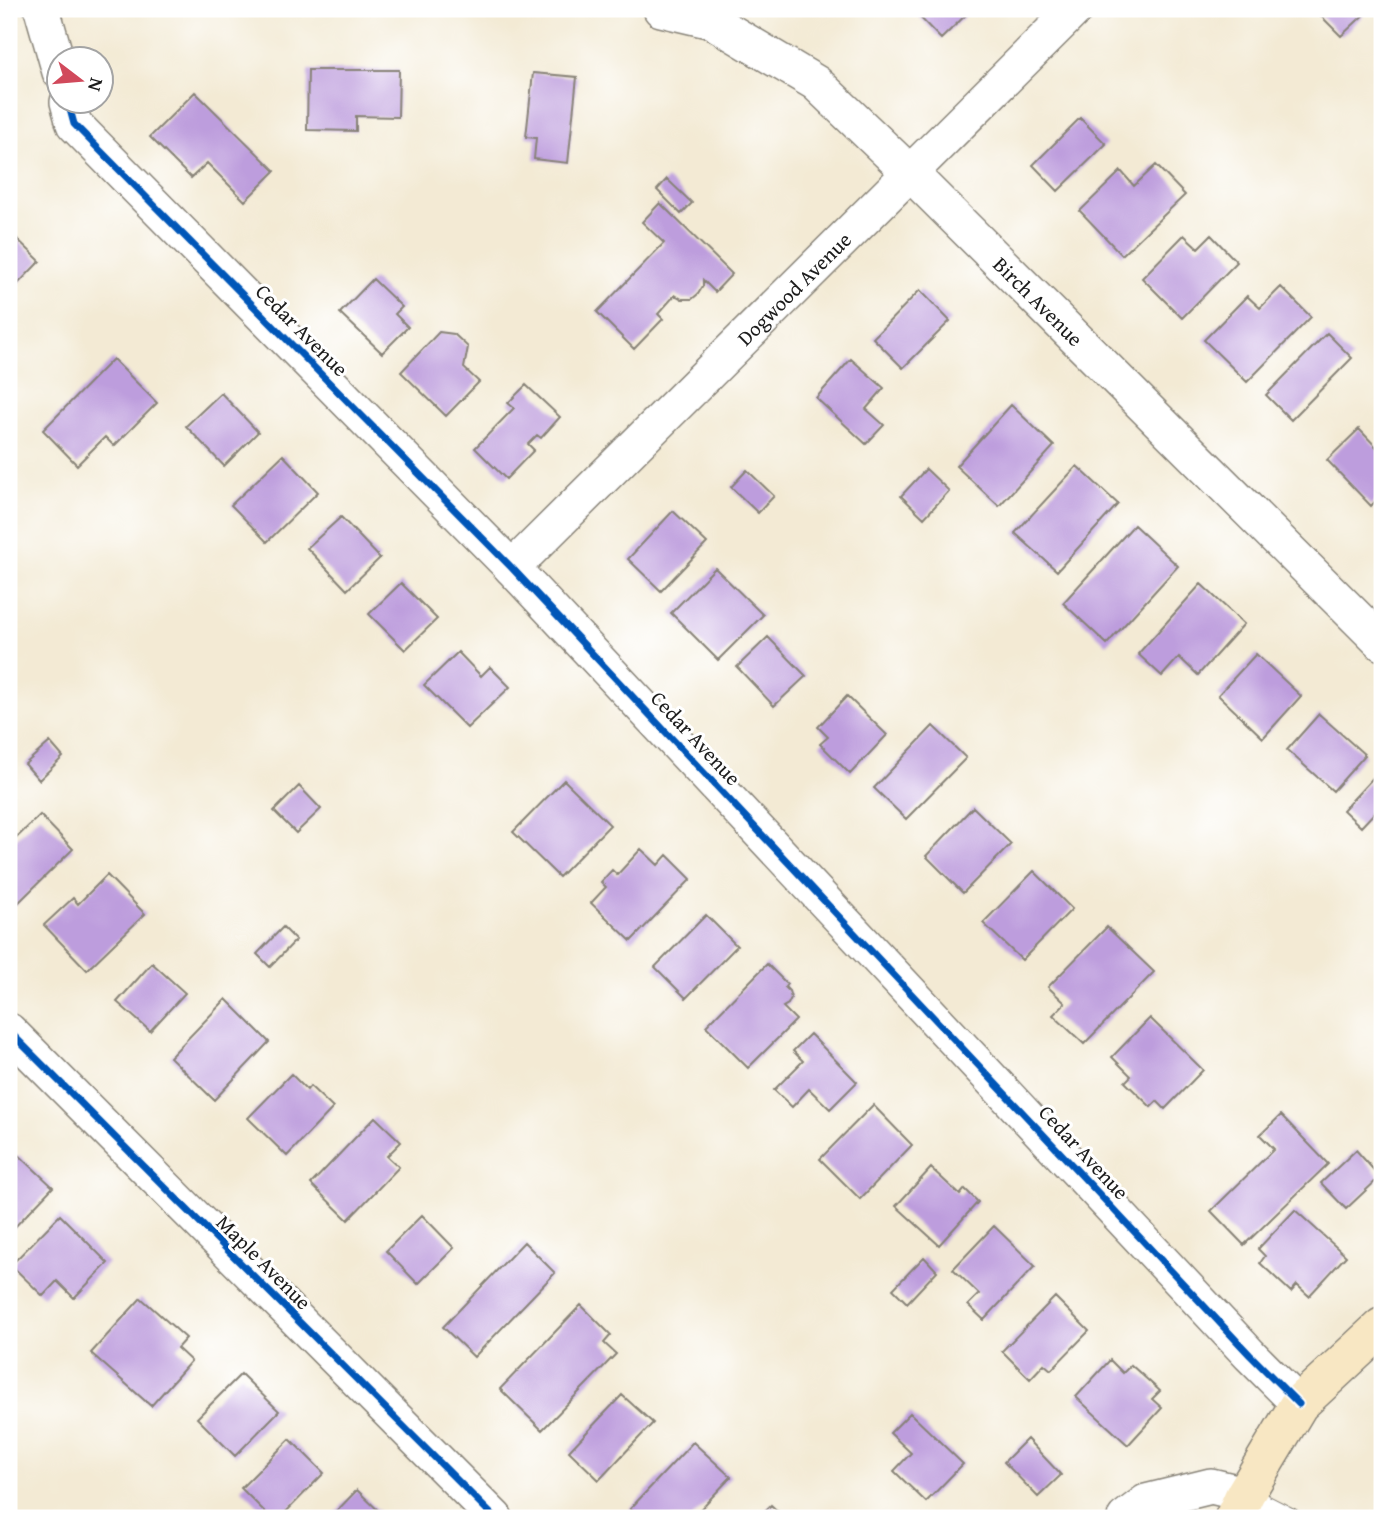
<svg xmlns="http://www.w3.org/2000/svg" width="1391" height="1527" viewBox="0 0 1391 1527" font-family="'Gentium Book Plus',serif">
	<rect width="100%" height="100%" fill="#fff"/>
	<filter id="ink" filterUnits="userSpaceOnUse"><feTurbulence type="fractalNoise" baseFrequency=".0143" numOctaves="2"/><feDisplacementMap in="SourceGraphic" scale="14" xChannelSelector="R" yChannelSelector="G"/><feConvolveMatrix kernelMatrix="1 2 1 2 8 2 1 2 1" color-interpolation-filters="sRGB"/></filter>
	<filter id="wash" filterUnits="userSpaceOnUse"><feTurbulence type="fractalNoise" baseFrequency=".00686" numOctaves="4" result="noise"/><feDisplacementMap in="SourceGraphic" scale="28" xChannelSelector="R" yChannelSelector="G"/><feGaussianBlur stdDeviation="1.57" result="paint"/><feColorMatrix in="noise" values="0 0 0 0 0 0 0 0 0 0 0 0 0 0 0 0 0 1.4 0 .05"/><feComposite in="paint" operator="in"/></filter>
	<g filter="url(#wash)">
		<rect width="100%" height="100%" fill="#f3ead4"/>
		<g id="blocks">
			<path fill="#bd9ddd" d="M912 9H972L941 39Z
				M1314 9H1370L1341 36Z
				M308 70H399L398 117 356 116V131L307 130Z
				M533 73 577 77 568 163 534 159 536 138 526 137Z
				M195 92 275 171 245 201 207 163 191 178 150 137Z
				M1080 118 1106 144 1058 191 1033 165Z
				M1156 165 1185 195 1122 255 1080 211 1121 171 1134 186Z
				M667 179 692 203 681 214 657 190Z
				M660 203 732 274 715 292 703 280V286L698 294 692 299H682L675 295 658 314 663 319 634 349 597 312 664 243 642 222Z
				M9 231 40 261 9 293Z
				M1184 235 1198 248 1211 235 1237 262 1182 318 1142 278Z
				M373 279 402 307 395 314 408 327 382 353 340 313Z
				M1281 287 1311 317 1247 382 1204 340 1247 296 1260 308Z
				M920 290 950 321 903 368 873 338Z
				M439 332 454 334 468 347 464 368 479 382 446 416 401 372Z
				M1327 333 1352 358 1291 420 1266 395Z
				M113 359 157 403 114 446 105 437 77 465 43 430Z
				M851 359 884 388 866 409 884 425 866 444 816 398Z
				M526 385 560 417 541 438 537 435 528 444 534 450 506 479 475 448 514 408 508 403Z
				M221 393 258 432 224 466 186 426Z
				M1011 405 1054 446 999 506 956 466Z
				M1359 429 1382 453V494L1371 506 1327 460Z
				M283 455 318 492 267 542 231 505Z
				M1077 466 1118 504 1057 571 1015 533Z
				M926 469 949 491 924 518 901 496Z
				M747 470 774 496 758 513 731 487Z
				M673 511 707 543 661 591 628 559Z
				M341 517 380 558 347 590 307 548Z
				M1134 525 1178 566 1107 644 1063 603Z
				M715 568 763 615 718 660 671 613Z
				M401 583 437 619 405 650 369 614Z
				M1201 584 1244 624 1198 675 1179 657 1162 676 1138 654Z
				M768 637 806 676 774 706 737 667Z
				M458 652 481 676 490 667 510 687 467 728 424 685Z
				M1256 654 1301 696 1263 738 1218 695Z
				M847 696 887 735 850 774 820 744 828 737 818 727Z
				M1319 714 1365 755 1333 791 1287 750Z
				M933 726 966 758 906 819 874 788Z
				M50 742 63 757 39 780 25 764Z
				M1382 768V818L1376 811 1361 827 1343 810Z
				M564 780 610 825 559 877 513 832Z
				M299 786 321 809 296 833 274 811Z
				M973 807 1011 844 963 893 926 856Z
				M40 815 73 849 15 906 9 900V845Z
				M641 849 658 865 667 855 691 879 631 941 591 903 606 887 601 882 612 870 617 875Z
				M1034 871 1072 909 1022 960 983 923Z
				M107 875 145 914 87 970 44 925 73 898 78 904Z
				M706 915 737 946 686 998 655 967Z
				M283 927 296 940 270 967 257 954Z
				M1107 927 1154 972 1084 1044 1053 1015 1065 1003 1048 987Z
				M152 963 185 993 150 1031 117 1002Z
				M767 964 787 984 785 987 789 991 791 998 788 1004 783 1007 796 1020 748 1068 706 1026Z
				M226 999 269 1042 214 1100 170 1057Z
				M1150 1018 1203 1070 1165 1109 1157 1101 1151 1107 1125 1082 1131 1076 1112 1057Z
				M810 1034 857 1082 830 1109 809 1089 792 1107 774 1090 803 1061 793 1051Z
				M291 1074 307 1090 310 1086 333 1108 287 1156 248 1118Z
				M873 1105 912 1145 860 1199 820 1159Z
				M1281 1115 1328 1164 1244 1245 1211 1211 1274 1149 1260 1135Z
				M375 1117 401 1142 387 1156 399 1167 348 1220 311 1184Z
				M1356 1150 1380 1177 1346 1209 1321 1183Z
				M19 1155 53 1187 9 1233V1166Z
				M931 1168 960 1195 965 1189 978 1202 939 1245 896 1206Z
				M1295 1210 1346 1256 1309 1296 1297 1285 1291 1292 1260 1263 1265 1256 1258 1249Z
				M60 1215 108 1263 74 1298 57 1281 43 1296 11 1265Z
				M422 1215 454 1248 418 1284 386 1251Z
				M994 1226 1035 1266 984 1320 968 1305 979 1294 953 1269Z
				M524 1242 555 1273 474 1357 443 1327Z
				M924 1257 937 1271 907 1303 893 1289Z
				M1055 1297 1089 1331 1051 1370 1044 1364 1030 1379 1002 1351Z
				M141 1298 186 1338 177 1348 191 1361 151 1406 91 1353Z
				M581 1305 611 1335 604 1343 616 1354 542 1430 500 1389Z
				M1110 1360 1123 1373 1131 1365 1160 1391 1152 1399 1162 1408 1128 1445 1076 1397Z
				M241 1374 279 1411 235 1456 197 1418Z
				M622 1395 653 1423 599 1480 569 1451Z
				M910 1413 963 1464 926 1502 894 1471 911 1453 890 1433Z
				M290 1439 324 1473 280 1518H271L241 1488Z
				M1027 1439 1061 1475 1038 1497 1004 1462Z
				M693 1442 731 1477 692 1518H641L630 1509Z
				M357 1490 386 1518H330Z
				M771 1505 785 1518H758Z"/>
		</g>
	</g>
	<g filter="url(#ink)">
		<use href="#blocks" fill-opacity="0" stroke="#888378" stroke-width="2"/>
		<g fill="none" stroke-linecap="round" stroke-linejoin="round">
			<g stroke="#888378" stroke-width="20">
				<path id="service" d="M1245 1494 1292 1518"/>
			</g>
			<g stroke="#888378" stroke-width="38">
				<g id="minor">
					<path d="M42 9 60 72"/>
					<path id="s1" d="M661 9 712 21 816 83 910 173 1382 643"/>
					<path d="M68 102 74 124 512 568 1250 1355 1299 1404"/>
					<path id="s2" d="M512 568 1075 9"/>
					<path d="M9 1031 495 1518"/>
					<path d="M1125 1518 1146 1502 1211 1486 1245 1494"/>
				</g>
			</g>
			<g stroke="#888378" stroke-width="41">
				<path id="secondary" d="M1234 1518 1245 1494 1299 1404 1382 1327"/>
			</g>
			<use href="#service" stroke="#fff" stroke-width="18"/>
			<use href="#minor" stroke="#fff" stroke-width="35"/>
			<use href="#secondary" stroke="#f8e7c3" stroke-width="38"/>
			<g stroke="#fff" stroke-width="11">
				<path id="cycleway" d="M68 102 74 124 512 568 1250 1355 1299 1404
					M9 1031 495 1518"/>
			</g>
			<use href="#cycleway" stroke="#0057b8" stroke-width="7"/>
		</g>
	</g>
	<g text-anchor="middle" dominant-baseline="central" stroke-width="6" stroke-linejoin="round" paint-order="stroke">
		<g font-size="21" fill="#1c1c1c" stroke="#fff">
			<text stroke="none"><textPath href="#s2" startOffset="397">Dogwood Avenue</textPath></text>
			<text stroke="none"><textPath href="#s1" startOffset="485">Birch Avenue</textPath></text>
			<text transform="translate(302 330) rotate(45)">Cedar Avenue</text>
			<text transform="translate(696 738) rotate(47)">Cedar Avenue</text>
			<text transform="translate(1084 1152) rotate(47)">Cedar Avenue</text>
			<text transform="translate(264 1262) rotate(45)">Maple Avenue</text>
		</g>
	</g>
	<rect width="1391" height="1527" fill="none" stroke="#fff" stroke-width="35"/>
	<g transform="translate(80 80) rotate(106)"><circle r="33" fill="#ffffff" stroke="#a4a4a4" stroke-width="2"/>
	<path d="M0-5L12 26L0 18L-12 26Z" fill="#d1495b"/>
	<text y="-10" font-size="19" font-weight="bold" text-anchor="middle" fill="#1c1c1c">N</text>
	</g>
</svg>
